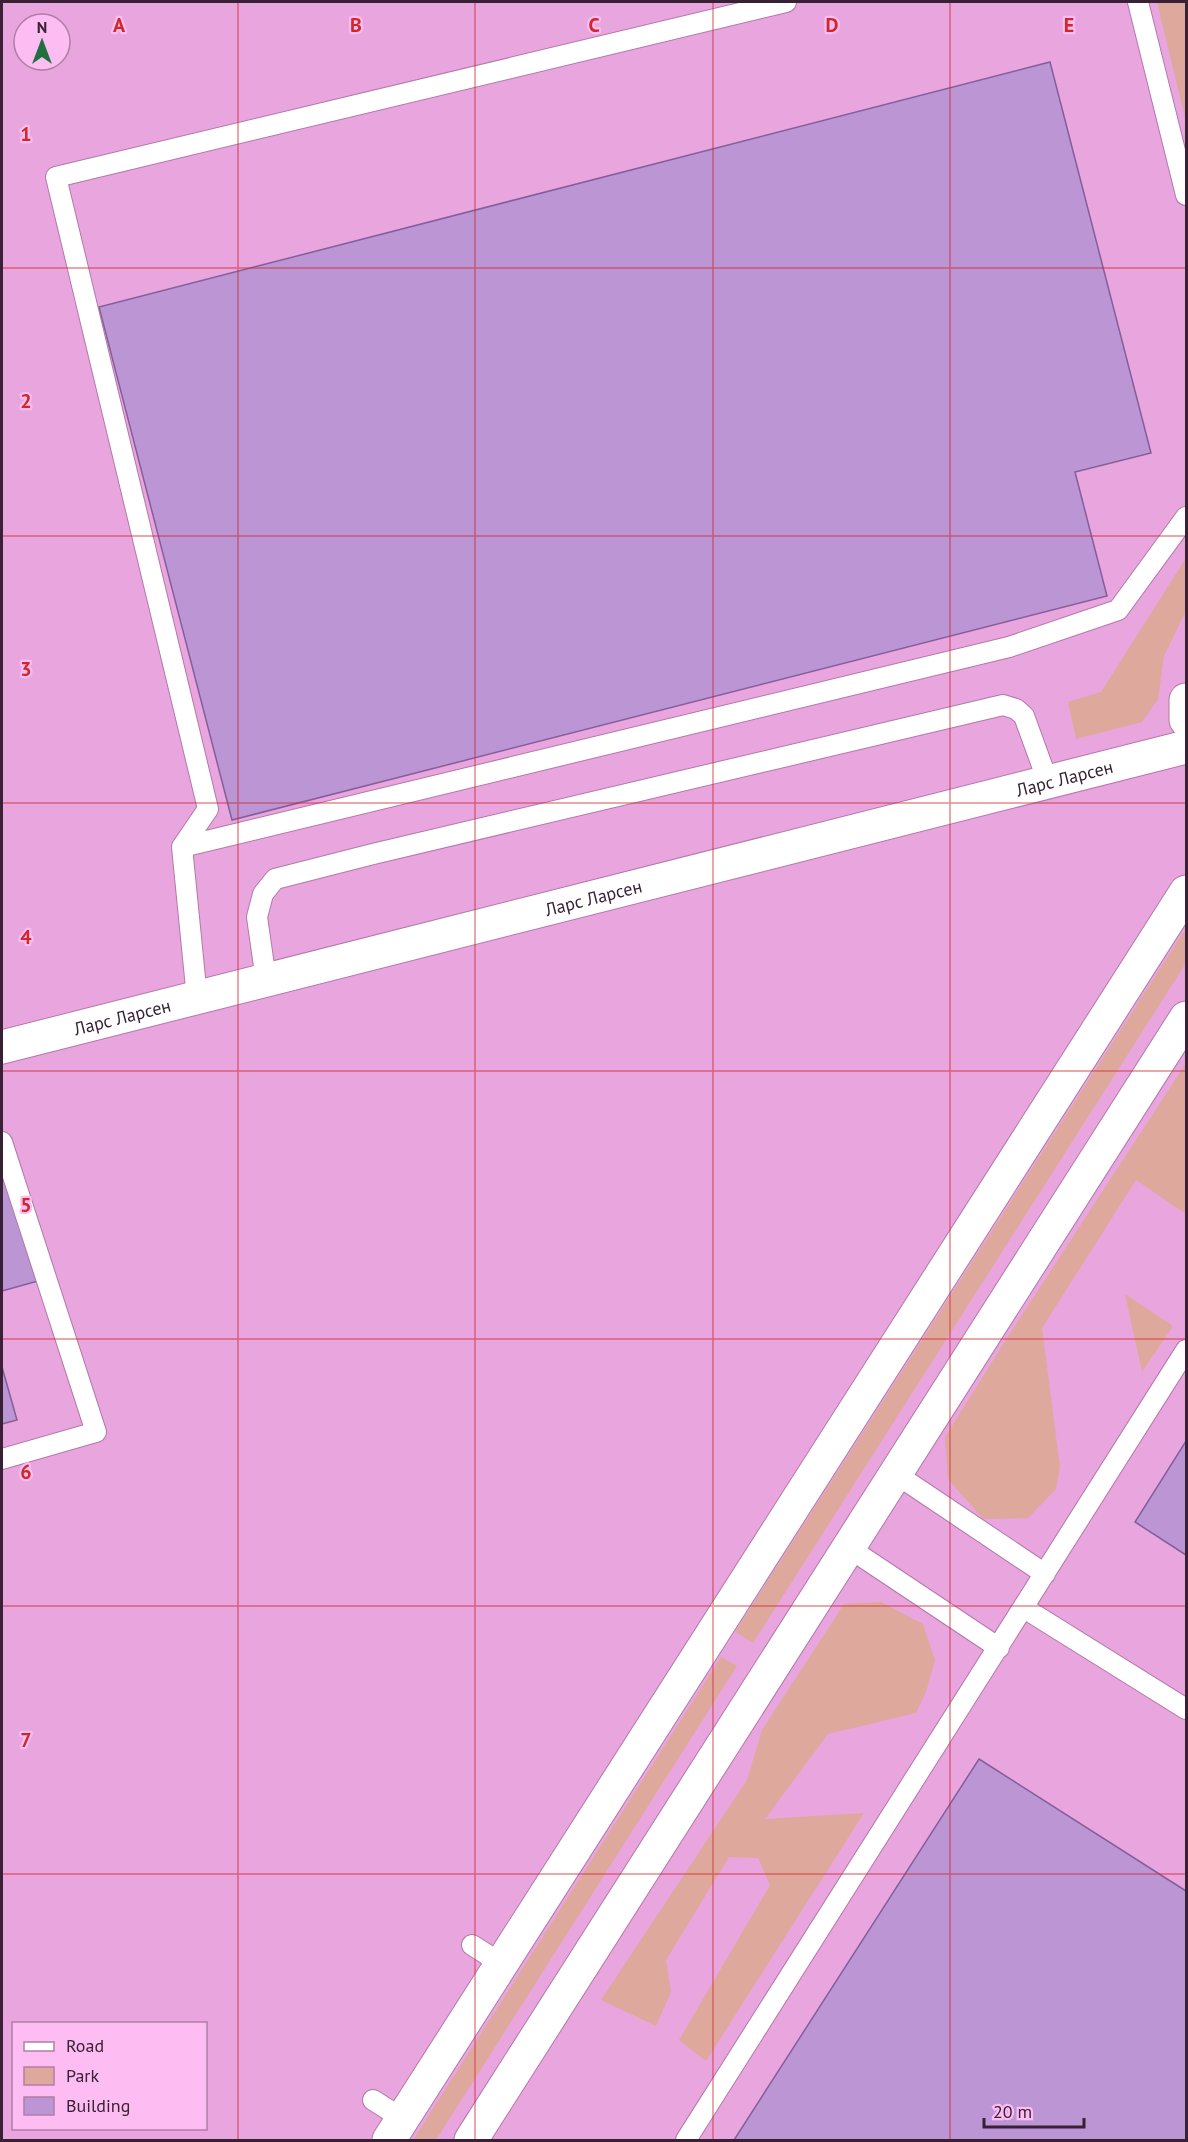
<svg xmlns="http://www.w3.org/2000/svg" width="1188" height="2142" viewBox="0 0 1188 2142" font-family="'PT Sans',sans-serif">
	<rect width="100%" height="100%" fill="#efb1e5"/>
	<path fill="#e9a5de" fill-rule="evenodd" d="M2 2H1186V2140H2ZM24 24H60V60H24ZM14 2024H206V2128H14Z"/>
	<path fill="#dfa89c" d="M1157 2H1186V122Z
		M1186 558V611L1164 656 1158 699 1142 722 1076 739 1068 702 1101 692Z
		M1186 928V963L753 1643 735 1632Z
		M1186 1063V1214L1136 1180 1042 1328 1060 1467 1056 1489 1028 1518 983 1519 948 1479 945 1437 1005 1341Z
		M1125 1294 1173 1326 1142 1372Z
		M881 1602 923 1624 935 1660 926 1692 916 1713 828 1734 765 1819 864 1813 706 2061 679 2040 770 1885 758 1858 729 1857 666 1960 671 1992 656 2026 601 2000 747 1780 762 1730 844 1604Z
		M721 1657 737 1666 436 2140H413Z"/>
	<path fill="#bc95d4" stroke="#845e9a" stroke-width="1.5" d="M1050 62 1151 453 1075 472 1107 596 232 820 99 307Z
		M2 1154 38 1281 2 1291Z
		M2 1367 17 1420 2 1424Z
		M1186 1441V1555L1135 1522Z
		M979 1759 1186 1891V2140H734Z"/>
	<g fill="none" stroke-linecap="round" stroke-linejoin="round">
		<g stroke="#b378aa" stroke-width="22">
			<path id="lane" d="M1138 2 1186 195
				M182 847 1009 647 1118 610 1186 517
				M266 980 257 917 263 894 275 879 373 854 1003 705 1016 709 1024 716 1048 782
				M197 998 182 847 208 809 56 177 786 2
				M2 1142 96 1432 2 1459
				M896 1474 1045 1574
				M849 1548 999 1648
				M1024 1608 1186 1709
				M472 1945 502 1964
				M373 2100 403 2119
				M686 2140 1186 1350"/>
		</g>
		<g stroke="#b378aa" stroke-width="35">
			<g id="street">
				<path d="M1186 700V720"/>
				<path id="s1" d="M2 1047 1186 747"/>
				<path d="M389 2140 1186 892"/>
				<path d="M471 2140 1186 1018"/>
			</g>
		</g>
		<use href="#lane" stroke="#fff" stroke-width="20"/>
		<use href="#street" stroke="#fff" stroke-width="33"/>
	</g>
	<path fill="none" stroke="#ce2829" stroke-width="1.5" stroke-opacity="0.55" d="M238 2V2140M475 2V2140M713 2V2140M950 2V2140M2 268H1186M2 536H1186M2 803H1186M2 1071H1186M2 1339H1186M2 1606H1186M2 1874H1186"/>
	<g text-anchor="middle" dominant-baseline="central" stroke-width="4.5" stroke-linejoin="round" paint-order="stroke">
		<g font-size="18" fill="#392135" stroke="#fdbdf2">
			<text stroke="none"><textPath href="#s1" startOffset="1096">Ларс Ларсен</textPath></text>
			<text stroke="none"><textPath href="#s1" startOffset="610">Ларс Ларсен</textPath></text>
			<text stroke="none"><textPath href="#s1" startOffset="124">Ларс Ларсен</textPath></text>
		</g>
	</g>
	<g font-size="20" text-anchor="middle" font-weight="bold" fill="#ce2829" stroke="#fdbdf2" stroke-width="4.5" stroke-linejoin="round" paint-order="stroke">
		<text x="119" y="32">A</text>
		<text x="356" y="32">B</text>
		<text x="594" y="32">C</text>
		<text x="832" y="32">D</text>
		<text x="1069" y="32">E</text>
		<text x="26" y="141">1</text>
		<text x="26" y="408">2</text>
		<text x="26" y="676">3</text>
		<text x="26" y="944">4</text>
		<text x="26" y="1212">5</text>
		<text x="26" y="1479">6</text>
		<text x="26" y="1747">7</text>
	</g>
	<rect width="1188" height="2142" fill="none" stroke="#392135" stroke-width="6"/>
	<rect x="12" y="2022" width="195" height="108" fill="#fdbdf2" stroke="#af7fa6" stroke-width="1.5"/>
	<rect x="24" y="2042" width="30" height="9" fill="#ffffff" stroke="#af7fa6" stroke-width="1.5"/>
	<text x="66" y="2052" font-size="18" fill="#392135">Road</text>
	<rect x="24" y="2067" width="30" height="18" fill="#dfa89c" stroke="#af7fa6" stroke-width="1.5"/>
	<text x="66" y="2082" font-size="18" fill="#392135">Park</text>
	<rect x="24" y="2097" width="30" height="18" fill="#bc95d4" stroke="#af7fa6" stroke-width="1.5"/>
	<text x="66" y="2112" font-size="18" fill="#392135">Building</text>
	<g transform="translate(42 42)"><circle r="28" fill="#fdbdf2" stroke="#af7fa6" stroke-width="1.5"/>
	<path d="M0-4.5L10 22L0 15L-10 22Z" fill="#216f3f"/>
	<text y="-9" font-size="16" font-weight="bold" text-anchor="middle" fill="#392135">N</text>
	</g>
	<path d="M984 2118v9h100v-9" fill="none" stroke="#392135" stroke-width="3"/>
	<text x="993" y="2118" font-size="18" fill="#392135" stroke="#fdbdf2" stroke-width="4.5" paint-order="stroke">20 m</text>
</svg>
